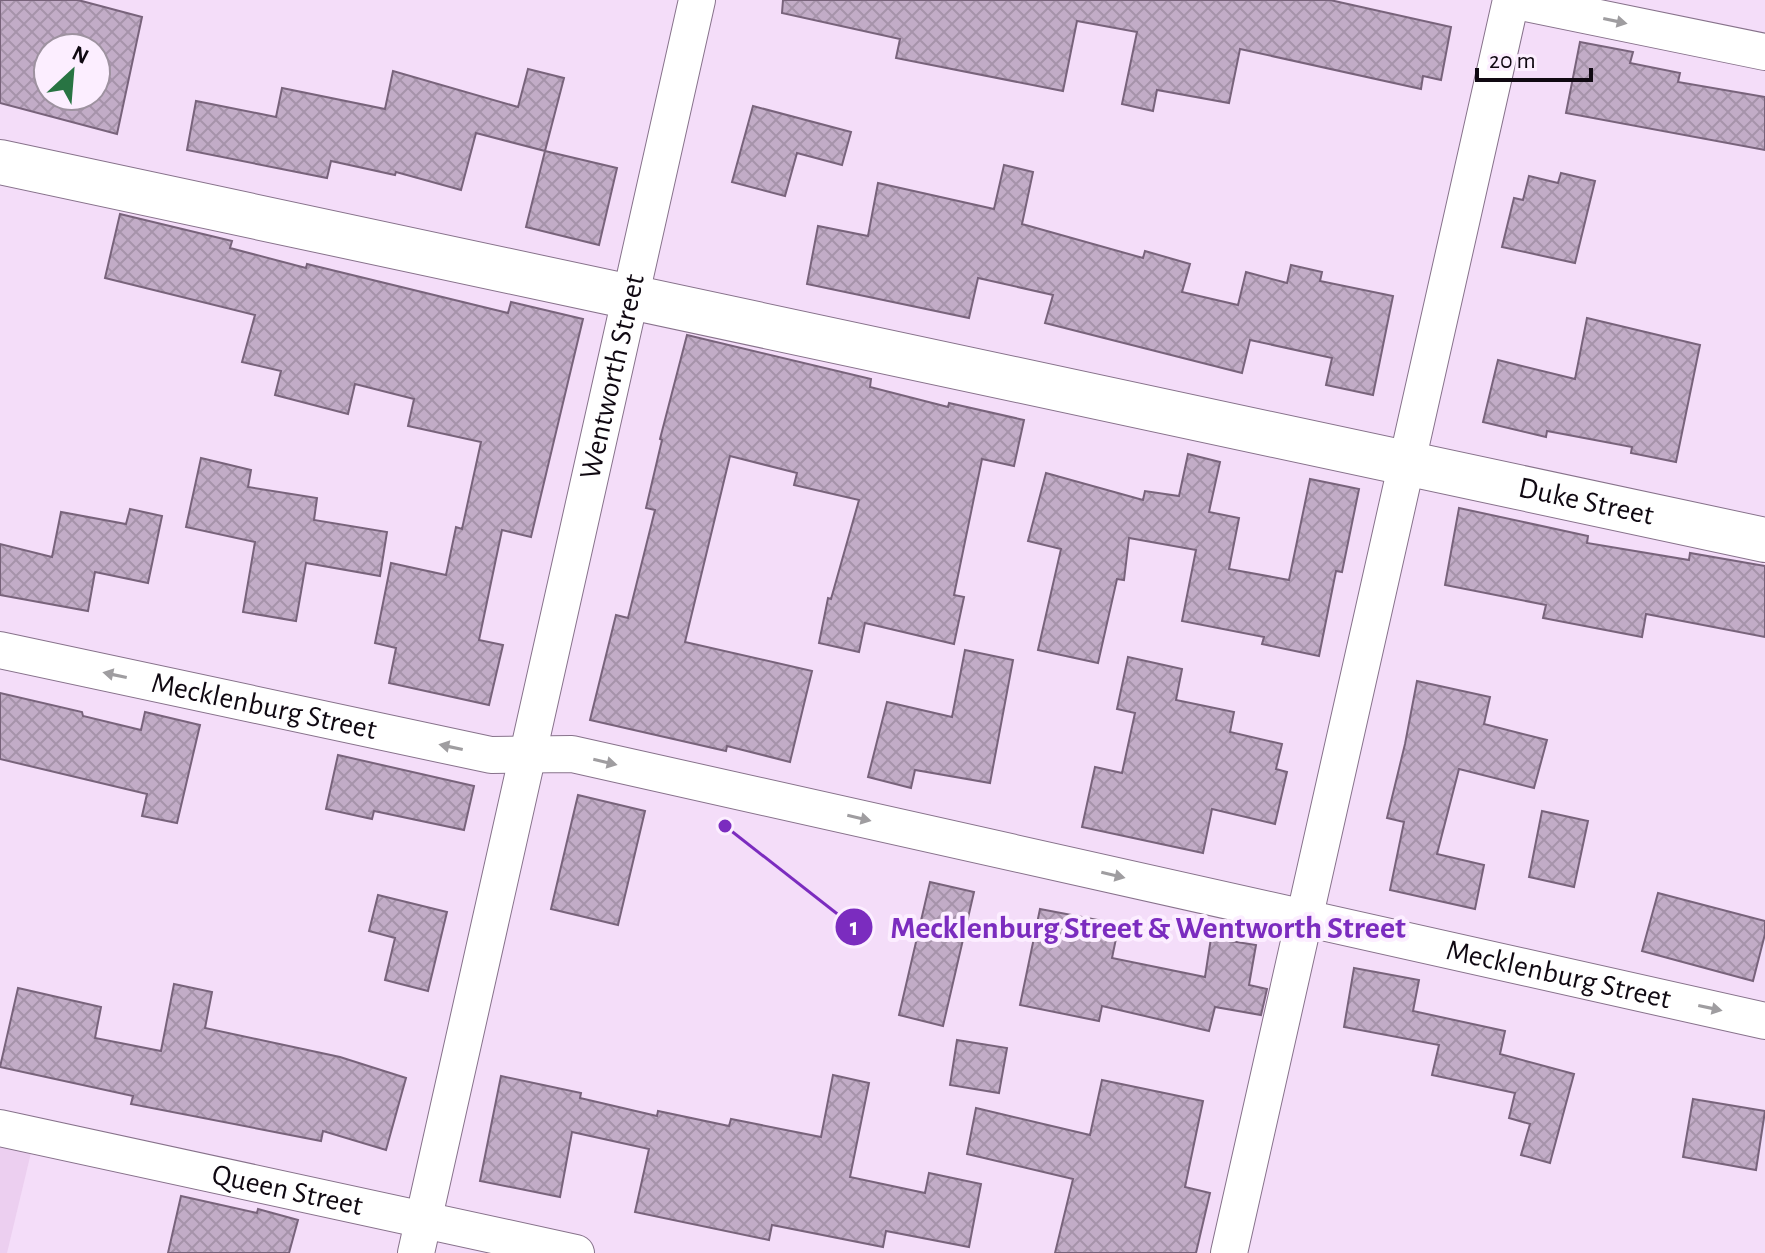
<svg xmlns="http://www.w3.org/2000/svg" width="1765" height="1253" viewBox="0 0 1765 1253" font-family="'Alegreya Sans',sans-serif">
	<defs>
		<pattern id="building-cross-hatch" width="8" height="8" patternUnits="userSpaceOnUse" patternTransform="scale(2)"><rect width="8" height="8" fill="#c2acc7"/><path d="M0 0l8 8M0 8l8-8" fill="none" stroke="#a693aa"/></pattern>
	</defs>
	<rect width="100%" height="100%" fill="#f4ddf9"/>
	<path fill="#eccff0" d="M0 1128 35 1136 7 1253H0Z"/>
	<path fill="url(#building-cross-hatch)" stroke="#78637b" stroke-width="2" fill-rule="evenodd" d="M0 0H78L142 17 117 134 0 103ZM48 48H96V96H48Z
		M783 0H1330L1451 27 1441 80 1423 76 1421 89 1240 49 1229 103 1157 90 1153 111 1122 104 1137 32 1077 21 1063 91 896 58 900 39 782 13Z
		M1580 42 1633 52 1630 63 1680 73 1678 82 1765 97V150L1566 113Z
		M528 69 564 78 545 151 476 133 461 190 396 172 395 175 331 161 327 178 187 150 196 101 276 117 282 88 385 109 393 71 518 107Z
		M753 106 851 132 842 165 797 153 785 196 732 182Z
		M545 151 617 168 599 245 526 227Z
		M1004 165 1033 172 1022 224 1143 258 1145 251 1190 264 1182 292 1238 305 1246 272 1287 283 1291 265 1322 272 1320 281 1393 296 1373 395 1326 385 1332 358 1250 340 1242 373 1045 323 1053 295 978 278 969 318 807 284 818 226 868 236 878 183 994 209Z
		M1561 173 1595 181 1575 263 1502 247 1514 198 1523 200 1529 176 1558 183Z
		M120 214 232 241 230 248 306 268 307 264 508 313 511 302 583 319 531 537 502 530 479 640 503 645 489 705 389 683 396 648 375 643 391 563 446 575 456 527 462 529 481 442 408 426 414 399 355 384 348 414 275 395 281 371 242 362 255 315 105 278Z
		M1587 318 1700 345 1676 462 1631 453 1632 447 1547 431 1546 437 1483 422 1498 360 1575 379Z
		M687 335 871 379 870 387 948 407 949 403 1024 420 1014 466 982 459 954 595 964 597 954 644 865 623 859 652 819 643 828 598 831 599 859 500 794 485 797 473 730 456 685 642 812 671 790 762 727 746 726 751 590 720 616 615 628 618 655 510 646 508 662 440 660 439Z
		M1188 454 1220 462 1209 512 1239 518 1229 569 1289 580 1310 479 1359 489 1342 572 1336 571 1319 656 1262 644 1264 637 1182 621 1196 550 1129 538 1124 580 1117 579 1098 663 1038 650 1061 549 1028 541 1046 473 1143 500 1145 491 1179 496Z
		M201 458 251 470 248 487 317 498 314 520 387 532 380 576 306 563 296 621 243 612 255 542 186 527Z
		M1459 508 1588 536 1587 543 1689 560 1690 553 1765 566V637L1646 614 1642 637 1543 618 1546 605 1445 585Z
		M130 509 162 516 148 583 95 572 88 611 0 595V544L52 557 61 512 126 524Z
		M965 650 1013 660 990 783 915 770 911 788 868 777 887 702 952 717Z
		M1128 657 1182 669 1176 700 1234 712 1230 732 1282 744 1276 769 1287 772 1275 824 1212 809 1203 853 1082 827 1095 767 1122 773 1135 713 1117 709Z
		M1417 681 1490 697 1484 724 1547 740 1534 788 1459 769 1437 854 1484 865 1475 909 1390 890 1404 822 1387 818 1405 744Z
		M0 693 82 712 83 716 141 730 145 712 200 725 177 823 142 816 147 794 0 759Z
		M338 755 474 786 464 830 374 811 372 819 326 809Z
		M578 795 645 811 618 925 551 909Z
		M1542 811 1588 821 1574 887 1529 877Z
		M930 882 974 892 943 1026 899 1015Z
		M1658 893 1765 921V934L1753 981 1642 951Z
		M378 895 447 912 428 991 385 980 395 938 369 931Z
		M1040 909 1119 924 1112 958 1205 977 1211 938 1256 945 1249 985 1267 989 1261 1015 1215 1007 1209 1031 1102 1006 1099 1021 1020 1005Z
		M1354 968 1419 980 1413 1011 1505 1031 1500 1054 1574 1074 1550 1163 1521 1155 1530 1124 1509 1118 1515 1093 1432 1075 1439 1045 1344 1027Z
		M174 984 212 992 205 1028 340 1057 406 1078 386 1150 323 1131 321 1141 131 1104 133 1096 0 1067 18 988 101 1007 95 1038 161 1051Z
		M957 1040 1007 1048 999 1093 950 1085Z
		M833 1075 869 1083 850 1177 925 1193 929 1173 981 1184 969 1247 886 1231 883 1247 772 1225 769 1240 635 1212 649 1149 572 1132 560 1197 480 1181 501 1076 581 1093 580 1098 657 1116 658 1111 729 1126 731 1119 821 1137Z
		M1102 1080 1203 1101 1185 1187 1210 1193 1196 1253H1055L1073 1179 967 1154 976 1108 1090 1135Z
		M1693 1099 1765 1111 1756 1170 1683 1157Z
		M181 1196 257 1213 258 1209 298 1220 289 1253H168Z"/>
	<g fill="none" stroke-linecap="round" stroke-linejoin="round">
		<g stroke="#87728b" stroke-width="38">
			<g id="street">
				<path d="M1511 0 1765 52"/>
				<path id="s1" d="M0 650 491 755 572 754 1765 1021"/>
				<path id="s2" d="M0 1128 576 1253"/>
				<path id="s3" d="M416 1253 697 0"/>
				<path d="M1229 1253 1511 0"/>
			</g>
		</g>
		<g stroke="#87728b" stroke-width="46">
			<g id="secondary">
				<path id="s4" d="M0 162 1765 540"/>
			</g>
		</g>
		<use href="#street" stroke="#fff" stroke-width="36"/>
		<use href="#secondary" stroke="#fff" stroke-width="44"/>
	</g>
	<defs><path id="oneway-solid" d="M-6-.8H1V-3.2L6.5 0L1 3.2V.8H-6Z" transform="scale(2)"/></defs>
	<g fill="#9f9da0">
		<use href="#oneway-solid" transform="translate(1615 21) rotate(12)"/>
		<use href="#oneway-solid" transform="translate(115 675) rotate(-168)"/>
		<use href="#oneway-solid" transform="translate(451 747) rotate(-168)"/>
		<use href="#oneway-solid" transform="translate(605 762) rotate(13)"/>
		<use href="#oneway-solid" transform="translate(859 818) rotate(13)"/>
		<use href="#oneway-solid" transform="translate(1113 875) rotate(13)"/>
		<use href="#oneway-solid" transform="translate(1710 1008) rotate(12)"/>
	</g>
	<g text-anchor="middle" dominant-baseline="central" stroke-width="8" stroke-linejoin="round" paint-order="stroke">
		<g font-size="30" fill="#100912" stroke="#fceeff">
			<text stroke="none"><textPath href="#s3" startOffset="898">Wentworth Street</textPath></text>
			<text stroke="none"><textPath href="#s4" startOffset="1622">Duke Street</textPath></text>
			<text stroke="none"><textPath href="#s1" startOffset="270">Mecklenburg Street</textPath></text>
			<text stroke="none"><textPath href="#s1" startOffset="1594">Mecklenburg Street</textPath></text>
			<text stroke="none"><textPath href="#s2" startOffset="294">Queen Street</textPath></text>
		</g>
	</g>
	<path fill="none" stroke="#7b2cbf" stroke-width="3" d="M725 826L854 927"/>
	<g fill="#7b2cbf" stroke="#fceeff" stroke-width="3">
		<circle cx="725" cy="826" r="8"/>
		<circle cx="854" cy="927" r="20"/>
	</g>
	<g font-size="24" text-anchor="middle" font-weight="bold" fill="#fff">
		<text x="854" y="935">1</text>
	</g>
	<g font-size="32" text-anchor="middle" font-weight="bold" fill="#7b2cbf" stroke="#fceeff" stroke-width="8" stroke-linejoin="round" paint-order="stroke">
		<text x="1148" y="938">Mecklenburg Street &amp; Wentworth Street</text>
	</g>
	<g transform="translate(72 72) rotate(26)"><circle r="38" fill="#fceeff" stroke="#9e92a0" stroke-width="2"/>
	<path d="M0-6L14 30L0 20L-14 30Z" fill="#287443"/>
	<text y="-12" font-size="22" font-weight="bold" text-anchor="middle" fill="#100912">N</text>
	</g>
	<path d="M1477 68v12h114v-12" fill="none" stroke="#100912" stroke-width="4"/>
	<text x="1489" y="68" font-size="24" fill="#100912" stroke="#fceeff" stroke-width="6" paint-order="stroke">20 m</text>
</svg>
